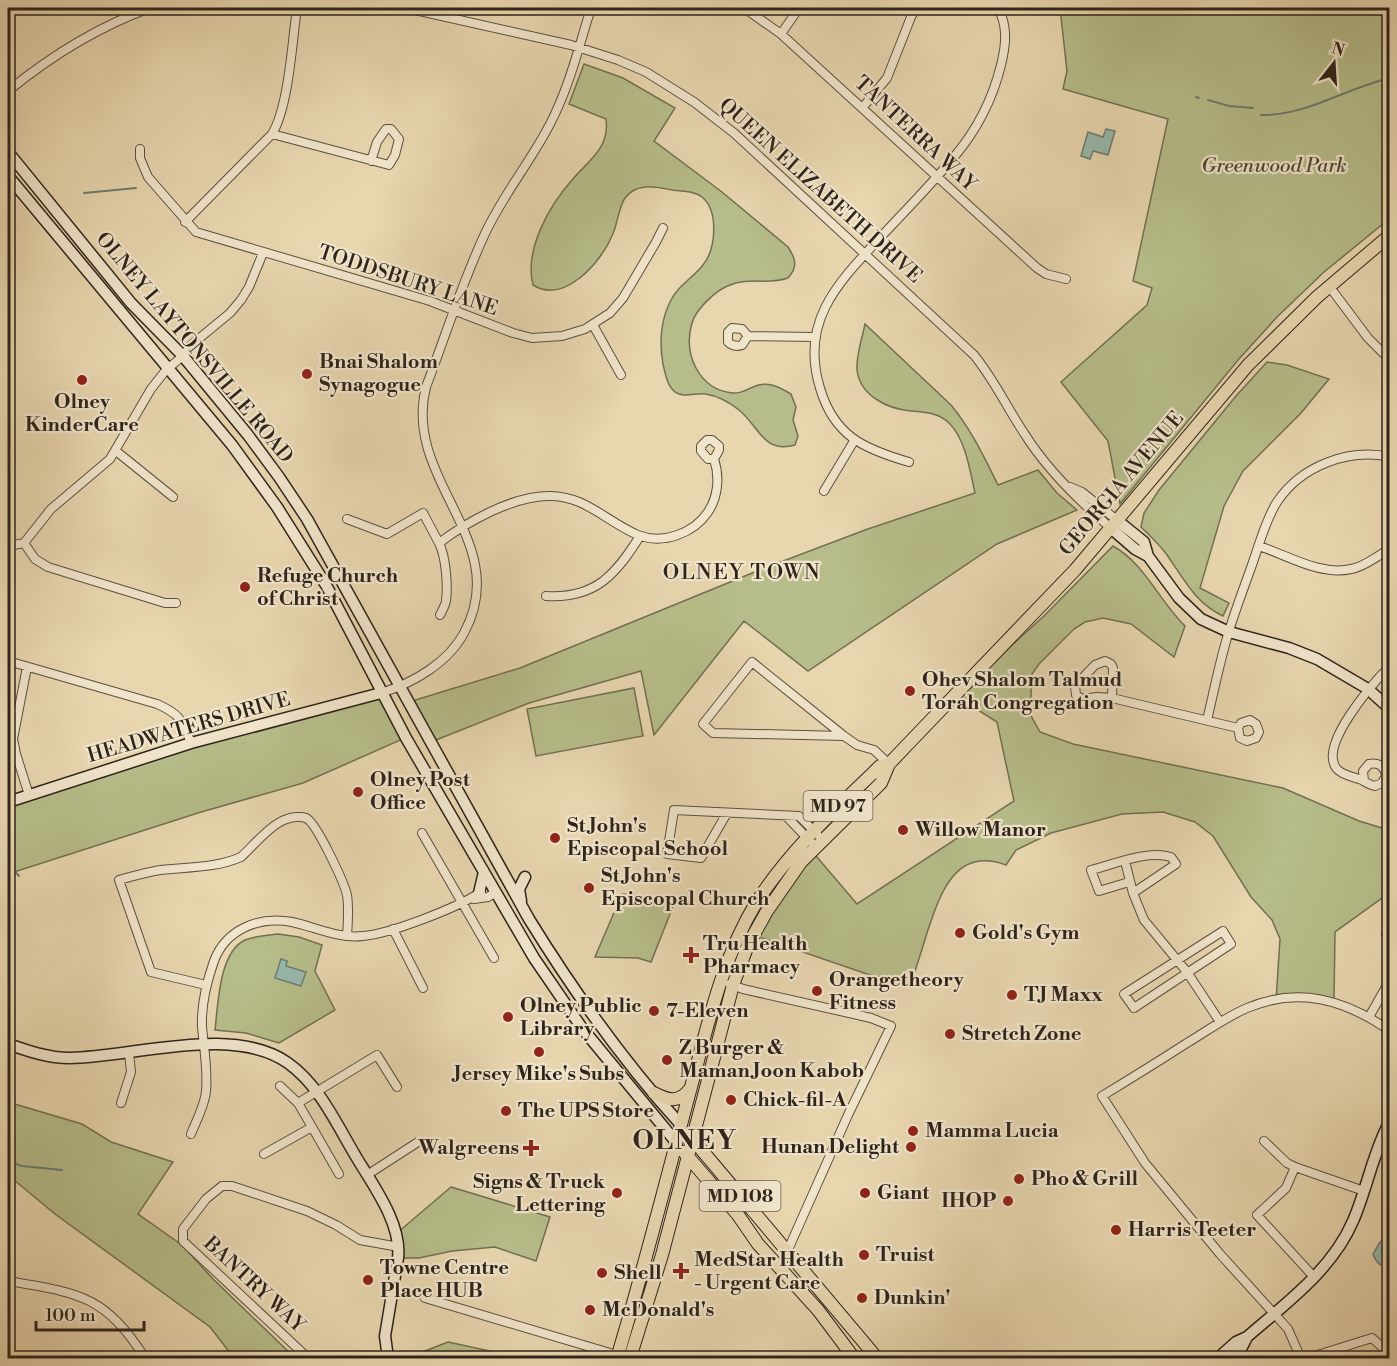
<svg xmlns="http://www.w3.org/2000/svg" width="1397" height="1366" viewBox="0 0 1397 1366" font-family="'Libre Bodoni',serif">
	<rect width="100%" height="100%" fill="#e8d6af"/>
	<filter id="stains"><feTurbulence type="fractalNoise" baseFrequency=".00333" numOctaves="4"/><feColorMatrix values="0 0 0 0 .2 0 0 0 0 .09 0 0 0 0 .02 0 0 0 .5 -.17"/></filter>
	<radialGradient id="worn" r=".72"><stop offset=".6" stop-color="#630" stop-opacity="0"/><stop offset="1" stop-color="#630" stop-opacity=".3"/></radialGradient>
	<path fill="#b6bd8a" stroke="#727052" stroke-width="1.5" d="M1060 8H1389V219L1324 272 1277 317 1238 360 1120 504 1108 441 1061 382 1147 305 1152 288 1133 281 1168 119 1063 89 1067 71Z
		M584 64 623 78 675 108 654 141 722 192 788 247C796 259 798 267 788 278 769 285 748 277 730 285 716 290 696 309 692 323 683 353 698 389 732 393 740 394 746 390 753 387 767 380 779 387 791 394L796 407 793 420 798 436 795 445C763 454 759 426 739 410 729 402 718 396 706 394 695 392 681 400 672 389 666 382 665 372 663 364 659 343 661 320 670 302 678 285 693 278 703 265 716 249 719 211 702 197 694 191 682 191 672 190 656 187 637 182 625 198 619 206 617 226 612 236 601 262 564 305 533 285 524 250 549 206 572 180 589 160 610 148 606 119L569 104Z
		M865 324 951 405C971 429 984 457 998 485L1038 470 1057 493 1077 510 997 544 808 671 744 621 654 735 641 671 529 703 431 742 409 702 520 668 762 569 865 530 975 493C970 471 966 441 950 424 940 413 925 412 911 411 888 409 860 396 857 370 856 355 862 339 865 324Z
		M1267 362 1287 365 1329 379 1301 413 1243 471 1224 506 1200 588 1229 603 1223 616C1195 603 1184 579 1167 555 1159 544 1150 536 1141 527L1144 513 1159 490 1236 396Z
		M1113 546C1144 563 1160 602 1185 626L1174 657 1131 624 1103 618 1085 622 1074 629 1039 664 1032 674 1030 714 1040 732 1073 744 1283 788 1359 821 1382 828 1389 827V893L1335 932 1334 1002 1316 999 1276 1001 1280 939 1272 920 1251 897 1213 836 1195 822 1163 812 1122 814 1051 833 1016 850 1006 865C955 846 940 894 927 933 922 950 916 968 910 986L867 974 753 935 811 850 857 904 1014 801 997 722 967 703 952 699 1044 616Z
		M634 688 643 736 536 756 527 709Z
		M381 693 405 738 303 783 201 812 8 874V802Z
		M622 894 676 899 651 962 638 958 595 957Z
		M278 934 299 937 322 945 315 971 335 1010 279 1043 246 1033 215 1030C218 1005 219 952 245 940 255 936 268 935 278 934Z
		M8 1102 82 1124 111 1142 173 1162 138 1214 182 1245 213 1279 295 1358H234L210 1327 55 1214 8 1175Z
		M451 1187 550 1217 536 1261 495 1247 452 1251 419 1258H398L397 1233Z
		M448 1342 490 1351 488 1358H407Z"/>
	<path fill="#97b9ad" stroke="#6d7d73" stroke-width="1.5" d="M1106 129 1115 131 1108 155 1093 151 1090 159 1081 156 1088 132 1103 137Z
		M281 959 287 961 286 966 306 972 301 986 275 978Z
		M1389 1235V1267C1381 1267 1376 1263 1373 1254L1380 1242Z"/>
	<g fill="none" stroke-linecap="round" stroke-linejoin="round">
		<path stroke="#6d7d73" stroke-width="2" d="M1196 97 1199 98
			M1208 100 1229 106 1253 108
			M1261 115C1306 116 1346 88 1390 78
			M84 193 136 188
			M8 864 19 876
			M8 1161 22 1166 62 1170"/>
		<g stroke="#5c5040" stroke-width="10">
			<path id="street" d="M406 8 571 45 618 60 646 72 694 102 734 133 974 355C995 381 1006 406 1024 433 1047 470 1079 501 1112 529
				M744 8 781 34 1037 268 1046 274 1066 279
				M781 34 799 8
				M8 91C51 56 97 27 150 8
				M863 107 887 78 911 17 916 8
				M272 134 389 165 395 155 399 139 391 129H386L377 142 371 161
				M140 149V158L148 177 196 232 430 301 513 333 532 338 562 336 585 329 610 313 623 298 656 242 663 228
				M185 222 272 134C289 106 292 42 297 8
				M1329 286 1368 338 1390 360
				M593 325 621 375
				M748 336 742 329 732 328 728 332V342C732 346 736 347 742 345L748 336 815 337
				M116 451 173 497
				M909 462C864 449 834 436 820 388 800 323 836 285 877 241 903 213 930 186 954 157 976 131 993 98 1001 65 1006 45 1008 26 998 8
				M1070 487 1082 492 1118 521
				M824 491 854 441
				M347 519 387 534 423 513 439 543C467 522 511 497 547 496 583 494 607 522 638 535 663 545 694 533 708 512 718 497 720 477 714 459H708L701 451V446L707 440H712L719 446V450L714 459
				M24 543 35 559 48 567 165 603H176
				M439 543C446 557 448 586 446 601 445 606 442 611 440 615
				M8 546 24 543 51 509 110 459 151 389 166 370 183 356 190 346 230 313 241 300 249 287 263 253
				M1259 546C1287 555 1320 576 1351 569 1364 567 1374 558 1385 552
				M546 596C596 599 616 574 640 536
				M8 661 157 704C180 714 182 720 191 743
				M27 667 13 739 16 754 29 795
				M381 693C413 683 448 663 464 633 514 541 402 481 426 387 445 337 461 286 483 238 501 197 530 163 550 124 569 88 579 46 591 8
				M1112 698 1097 697 1082 699 1076 695 1075 686 1095 665 1105 661 1111 664 1113 668 1112 698 1238 728 1240 738 1247 741 1256 738 1259 732 1256 724 1250 720 1241 723 1238 728
				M1207 720C1214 691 1220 660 1229 631 1236 608 1245 585 1253 562 1260 542 1266 519 1277 502 1301 466 1348 448 1390 457
				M844 736 713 733 703 724 752 662 844 736 857 745 874 750 889 764
				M1364 781 1363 771 1369 764C1378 762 1385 766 1386 776L1382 783 1375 786C1369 785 1367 783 1362 780 1355 777 1343 776 1337 769 1317 746 1374 682 1390 666
				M727 813 701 858 667 854 674 810 799 816 817 834
				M786 816 810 841
				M422 833 494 958
				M1125 861 1133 893 1144 920 1187 972 1220 1022
				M1129 882 1099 891 1091 870C1115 864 1146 850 1171 857L1176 864 1133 893
				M474 899 488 897 496 892
				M393 929 423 988
				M1223 931 1231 944 1134 1008 1124 994Z
				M1390 933 1386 934 1390 942
				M730 984 743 989 871 1018 891 1026 848 1115 787 1252
				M206 985 151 972 119 880C133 876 147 872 161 870 188 867 216 868 241 857 253 846 272 823 287 819 292 817 301 816 306 818 316 822 344 882 347 895 349 908 348 922 347 936
				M1369 1017 1390 980
				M1390 1031C1346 1000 1299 986 1247 1008 1226 1017 1207 1031 1187 1043 1159 1061 1130 1079 1102 1096L1145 1163 1220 1254 1288 1329 1299 1354 1303 1357H1311L1372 1338 1390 1354
				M280 1086 298 1103
				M121 1103 131 1072 129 1053
				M312 1127 339 1174
				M191 1134C196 1121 205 1105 206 1091 208 1071 204 1048 202 1027 201 1005 207 981 214 961 226 929 259 916 292 922 315 927 339 939 363 936 390 934 459 907 481 892
				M1264 1141 1287 1163 1295 1167 1364 1191
				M264 1154 312 1127 298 1103 377 1055 397 1087
				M1295 1167 1286 1188 1257 1215 1314 1277
				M367 1175 418 1142
				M8 1281C78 1293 104 1294 145 1358
				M425 1298 627 1358
				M308 1358 183 1241V1229L206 1199 222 1186H232L307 1211 336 1225 360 1240 399 1247"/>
		</g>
		<g stroke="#2e241b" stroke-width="13">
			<path id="secondary" d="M8 152 131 303 183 356 248 435 279 477 307 519 529 919C574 992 623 1061 681 1125
				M8 176 232 445 277 507 326 585 406 738 534 958 582 1028 676 1142
				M1118 521 1144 542 1148 556 1179 598 1201 619 1229 632 1289 648 1317 659 1368 689 1390 709
				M1112 529 1135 549 1148 556
				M8 802 191 743 381 693
				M479 893 484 872
				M521 901 519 889 525 877
				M8 1044C28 1051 48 1058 70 1058 134 1057 233 1024 288 1063 319 1085 336 1123 355 1155 372 1184 402 1223 398 1258L385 1336 388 1358
				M1218 1358 1236 1342 1247 1337C1286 1303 1332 1270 1353 1221 1367 1189 1373 1152 1390 1121
				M1229 1358 1242 1347 1247 1337"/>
		</g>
		<g stroke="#2e241b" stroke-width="14">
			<path id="primary" d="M654 1093C669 1101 679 1103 690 1089
				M689 1135 877 1358
				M684 1152 738 1215 758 1244 818 1310 854 1358
				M617 1358C644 1269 667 1177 691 1087 708 1024 722 959 756 903 788 853 831 813 874 772L880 766 889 764
				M630 1358 662 1255 733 985 748 945 767 911 801 862 881 783 889 764 908 744 1075 570 1248 365 1317 297 1390 235"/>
		</g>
		<use href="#street" stroke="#f0e4cb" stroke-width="8"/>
		<use href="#secondary" stroke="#f0e4cb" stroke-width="10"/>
		<use href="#primary" stroke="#e8d6af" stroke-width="12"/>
	</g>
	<g fill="#8f2418" stroke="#f0e4cb" stroke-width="2">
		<circle cx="307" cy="374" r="6"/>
		<circle cx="82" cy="380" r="6"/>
		<circle cx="245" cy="587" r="6"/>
		<circle cx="910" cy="691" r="6"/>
		<circle cx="358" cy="792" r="6"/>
		<circle cx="903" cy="830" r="6"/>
		<circle cx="555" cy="838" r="6"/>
		<circle cx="589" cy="888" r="6"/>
		<circle cx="960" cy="933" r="6"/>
		<path d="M688 946h6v6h6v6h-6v6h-6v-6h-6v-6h6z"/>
		<circle cx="817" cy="991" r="6"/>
		<circle cx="1012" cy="995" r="6"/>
		<circle cx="654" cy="1011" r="6"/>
		<circle cx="508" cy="1017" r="6"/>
		<circle cx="950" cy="1034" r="6"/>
		<circle cx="539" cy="1052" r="6"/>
		<circle cx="667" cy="1060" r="6"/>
		<circle cx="731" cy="1100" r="6"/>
		<circle cx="506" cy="1111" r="6"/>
		<circle cx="913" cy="1131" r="6"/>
		<circle cx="911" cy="1147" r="6"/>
		<path d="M528 1139h6v6h6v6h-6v6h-6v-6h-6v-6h6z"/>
		<circle cx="1019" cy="1179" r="6"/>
		<circle cx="617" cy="1193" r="6"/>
		<circle cx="865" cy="1193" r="6"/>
		<circle cx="1008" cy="1201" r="6"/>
		<circle cx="1116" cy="1230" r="6"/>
		<circle cx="864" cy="1255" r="6"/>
		<path d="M678 1262h6v6h6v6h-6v6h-6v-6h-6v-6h6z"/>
		<circle cx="602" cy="1273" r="6"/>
		<circle cx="368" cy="1280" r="6"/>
		<circle cx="862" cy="1298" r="6"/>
		<circle cx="590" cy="1310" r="6"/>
	</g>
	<g text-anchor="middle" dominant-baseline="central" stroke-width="4.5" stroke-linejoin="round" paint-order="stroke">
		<g fill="#f0e4cb" stroke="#685e50" stroke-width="1.5">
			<rect x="803.5" y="791" width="69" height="30" rx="4.5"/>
			<rect x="699.5" y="1181" width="81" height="30" rx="4.5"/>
		</g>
		<g font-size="18" font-weight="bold" fill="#2e241b">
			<text x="838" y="806">MD 97</text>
			<text x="740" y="1196">MD 108</text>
		</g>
		<g font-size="20" fill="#2e241b" stroke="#f0e4cb">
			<text transform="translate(915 134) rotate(43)">TANTERRA WAY</text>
			<text transform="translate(820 191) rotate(42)">QUEEN ELIZABETH DRIVE</text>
			<text transform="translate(408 281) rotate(18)">TODDSBURY LANE</text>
			<text transform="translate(194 348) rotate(50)">OLNEY LAYTONSVILLE ROAD</text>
			<text transform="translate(1122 484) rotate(-50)">GEORGIA AVENUE</text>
			<text transform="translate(189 728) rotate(-16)">HEADWATERS DRIVE</text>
			<text transform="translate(254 1285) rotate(43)">BANTRY WAY</text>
		</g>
		<g font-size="20" font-style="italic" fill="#504a37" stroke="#f0e4cb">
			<text x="1274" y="166">Greenwood Park</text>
		</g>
		<g font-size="20" font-weight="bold" fill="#2e241b" stroke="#f0e4cb" text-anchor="start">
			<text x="319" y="362">Bnai Shalom<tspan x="319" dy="23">Synagogue</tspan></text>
			<text x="82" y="402" text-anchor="middle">Olney<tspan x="82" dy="23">KinderCare</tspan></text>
			<text x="257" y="576">Refuge Church<tspan x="257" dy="23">of Christ</tspan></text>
			<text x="922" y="680">Ohev Shalom Talmud<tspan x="922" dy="23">Torah Congregation</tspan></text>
			<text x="370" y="780">Olney Post<tspan x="370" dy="23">Office</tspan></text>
			<text x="567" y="826">St John's<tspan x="567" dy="23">Episcopal School</tspan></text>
			<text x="915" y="830">Willow Manor</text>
			<text x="601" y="876">St John's<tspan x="601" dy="23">Episcopal Church</tspan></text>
			<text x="972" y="933">Gold's Gym</text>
			<text x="703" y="944">Tru Health<tspan x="703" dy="23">Pharmacy</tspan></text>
			<text x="829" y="980">Orangetheory<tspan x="829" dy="23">Fitness</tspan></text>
			<text x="1024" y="995">TJ Maxx</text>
			<text x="520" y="1006">Olney Public<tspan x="520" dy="23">Library</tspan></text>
			<text x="666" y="1011">7-Eleven</text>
			<text x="962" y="1034">Stretch Zone</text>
			<text x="679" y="1048">Z Burger &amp;<tspan x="679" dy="23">Maman Joon Kabob</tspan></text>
			<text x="539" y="1074" text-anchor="middle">Jersey Mike's Subs</text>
			<text x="743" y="1100">Chick-fil-A</text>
			<text x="518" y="1111">The UPS Store</text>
			<text x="925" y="1131">Mamma Lucia</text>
			<text x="899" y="1147" text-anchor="end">Hunan Delight</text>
			<text x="519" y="1148" text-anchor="end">Walgreens</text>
			<text x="1031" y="1179">Pho &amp; Grill</text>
			<text x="605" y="1182" text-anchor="end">Signs &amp; Truck<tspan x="605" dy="23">Lettering</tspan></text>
			<text x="877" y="1193">Giant</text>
			<text x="996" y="1201" text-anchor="end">IHOP</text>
			<text x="1128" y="1230">Harris Teeter</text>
			<text x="876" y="1255">Truist</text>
			<text x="694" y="1260">MedStar Health<tspan x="694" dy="23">- Urgent Care</tspan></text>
			<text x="380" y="1268">Towne Centre<tspan x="380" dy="23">Place HUB</tspan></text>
			<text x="614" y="1273">Shell</text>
			<text x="874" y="1298">Dunkin'</text>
			<text x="602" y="1310">McDonald's</text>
		</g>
		<g font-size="21" letter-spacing="1.5" fill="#2e241b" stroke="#f0e4cb">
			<text x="742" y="573">OLNEY TOWN</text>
		</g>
		<g font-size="26" font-weight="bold" letter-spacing="1.5" fill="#2e241b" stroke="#f0e4cb">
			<text x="685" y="1141">OLNEY</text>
		</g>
	</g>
	<rect width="1397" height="1366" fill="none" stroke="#e8d6af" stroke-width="30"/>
	<rect x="9" y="9" width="1379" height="1348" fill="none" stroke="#2e241b" stroke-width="3"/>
	<rect x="15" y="15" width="1367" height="1336" fill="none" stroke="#2e241b" stroke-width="1.5"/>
	<g transform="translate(1334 63) rotate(17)" stroke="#f0e4cb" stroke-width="4.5" paint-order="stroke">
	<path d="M0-4.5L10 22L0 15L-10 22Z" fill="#2e241b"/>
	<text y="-9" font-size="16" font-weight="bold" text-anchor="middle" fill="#2e241b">N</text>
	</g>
	<path d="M36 1321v9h108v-9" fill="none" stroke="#2e241b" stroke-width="3"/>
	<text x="45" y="1321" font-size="18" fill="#2e241b" stroke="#f0e4cb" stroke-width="4.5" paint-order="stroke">100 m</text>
	<rect width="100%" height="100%" filter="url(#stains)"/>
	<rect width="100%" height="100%" fill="url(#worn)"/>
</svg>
